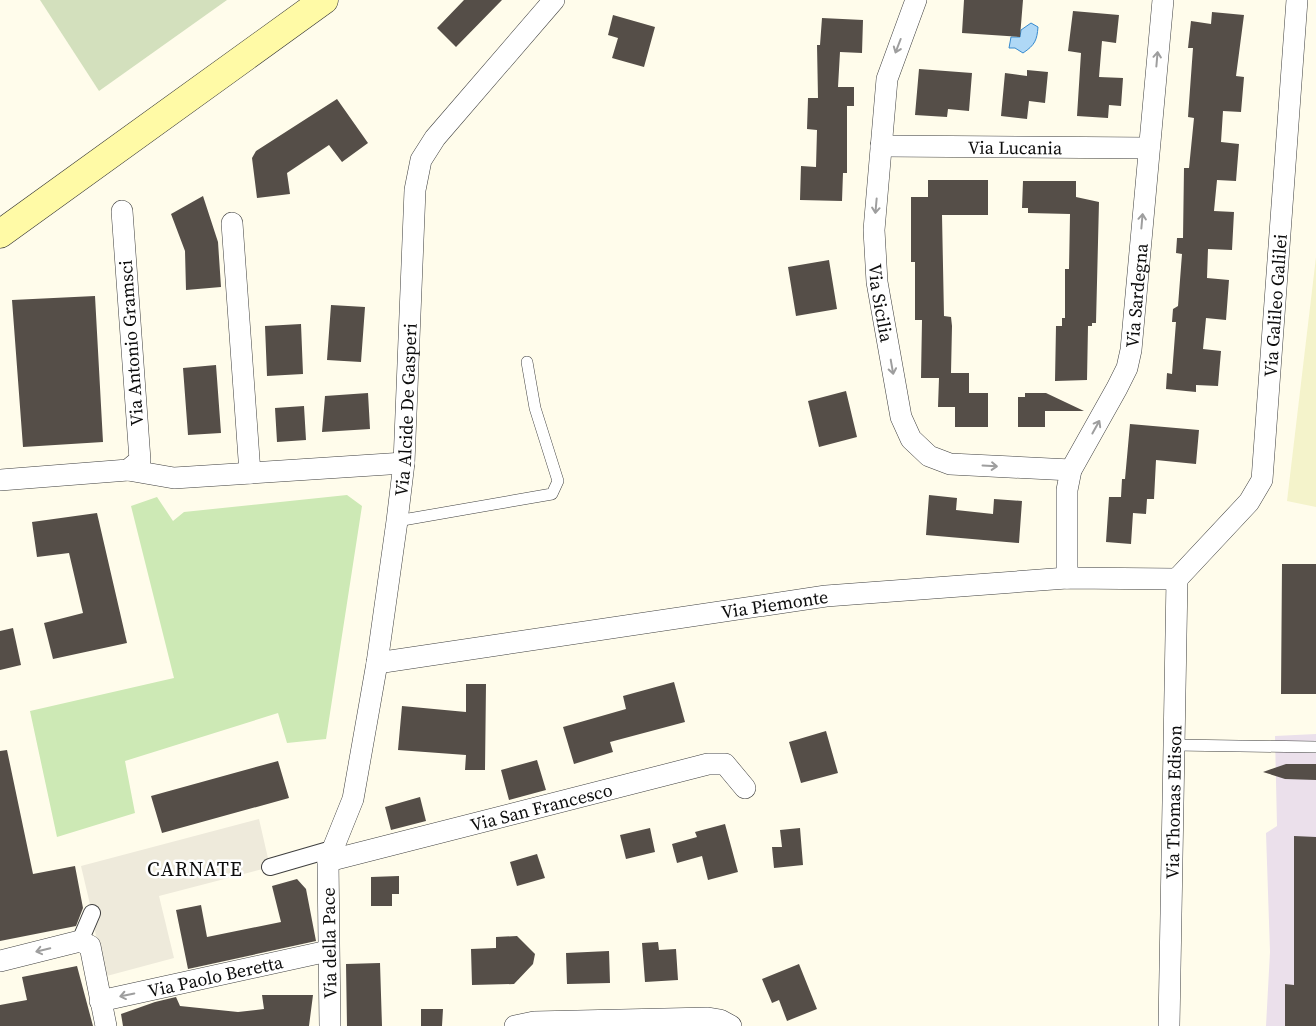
<svg xmlns="http://www.w3.org/2000/svg" width="1316" height="1026" viewBox="0 0 1316 1026" font-family="'Source Serif 4',serif">
	<rect width="100%" height="100%" fill="#fffceb"/>
	<path fill="#ebe0eb" d="M1316 734V1026H1266L1270 952 1266 833 1277 826 1275 736Z"/>
	<path fill="#f4f3cb" d="M1316 257V507L1287 501Z"/>
	<path fill="#cde9b5" d="M347 495 362 506 326 739 287 743 278 713 125 761 135 813 57 837 30 711 174 678 131 506 157 497 173 521 184 512Z"/>
	<path fill="#d3e0bd" d="M40 0H227L99 91Z"/>
	<path fill="#eeeadb" d="M259 819 270 867 159 896 174 958 103 977 92 913 81 866Z"/>
	<path fill="#afd8f6" stroke="#3689ce" d="M1031 23 1038 27C1037 40 1035 45 1023 53L1015 48H1009L1011 37H1020L1021 30Z"/>
	<path fill="#554e48" d="M464 0H502L456 47 437 28Z
		M964 0H1023L1020 37 962 33Z
		M1073 11 1119 15 1116 43 1102 41 1099 77 1123 78 1121 106 1109 105 1108 118 1077 116 1081 53 1068 51Z
		M1212 12 1244 15 1236 76 1244 77 1241 112 1223 111 1221 142 1239 144 1236 181 1217 180 1214 211 1234 212 1232 250 1208 249 1207 278 1229 280 1226 320 1206 318 1203 349 1221 351 1218 386 1196 385V392L1166 389 1167 373 1172 374 1176 322H1172L1173 309 1178 306 1182 254 1176 253 1177 238H1183L1184 168H1189L1194 118 1188 117 1193 48H1188L1191 21 1211 24Z
		M613 15 655 27 644 67 612 58 618 38 608 35Z
		M822 18 863 20 862 53 840 52 838 87H854V106H847V173H843L842 201 800 200 801 166 816 167 817 130 807 129 808 98H818L817 45H820Z
		M919 69 972 73 969 111 948 109 947 117 915 115Z
		M1027 70 1048 72 1045 103 1029 101 1027 119 1001 116 1005 73 1027 76Z
		M337 99 368 143 342 162 329 145 287 173 290 194 257 198 252 158 256 151Z
		M928 180H988V215H942L944 316 951 317 952 326 951 373H969V393H988V427H955V407H938L939 378H921L922 320H915V262H911V197H928Z
		M1023 181H1076V197L1099 202 1096 323H1092V326H1088L1087 380 1055 381 1056 326H1062V318H1065V269H1069L1070 214 1028 213V208H1022Z
		M203 196 218 242 221 287 186 290 185 251 171 214Z
		M829 260 837 309 796 316 788 267Z
		M95 296 103 442 23 447 12 300Z
		M331 305 365 307 361 362 327 360Z
		M301 324 303 374 267 376 265 326Z
		M216 365 221 433 188 435 183 368Z
		M846 391 857 437 819 447 808 401Z
		M368 393 370 429 322 432 325 396Z
		M1025 393H1046L1084 411H1045V427H1018V397H1025Z
		M304 406 306 440 277 442 275 408Z
		M1130 424 1199 430 1196 464 1156 460 1154 499H1147L1146 514 1133 513 1131 544 1106 542 1109 497H1121L1122 479H1125Z
		M929 495 957 498 956 510 993 514 994 499 1022 501 1019 543 926 535Z
		M97 513 127 643 53 659 44 623 83 613 69 553 37 557 32 522Z
		M1282 564H1316V694H1281Z
		M13 628 21 665 0 670V631Z
		M674 682 685 722 610 742 613 752 574 764 563 727 626 709 623 696Z
		M466 684H486L485 770H465L466 755 398 750 402 706 466 712Z
		M826 731 838 773 801 783 789 742Z
		M7 750 33 874 75 866 83 908 76 926 0 941V751Z
		M537 760 546 790 509 800 501 770Z
		M278 761 289 798 162 833 151 796Z
		M1286 764H1316V780L1285 779 1263 772Z
		M420 797 426 821 391 830 385 807Z
		M725 824 738 872 708 880 702 856 677 863 672 844 697 837 695 832Z
		M650 828 655 852 626 859 620 835Z
		M800 828 803 865 774 868 772 847H782L780 830Z
		M1294 836 1316 837V1026H1285V984L1294 985Z
		M537 854 545 878 517 886 510 862Z
		M399 876V894H392V906H371V877Z
		M297 879 306 889 316 941 188 969 176 910 201 905 207 937 281 922 272 886Z
		M517 936 535 954 533 964 514 984 472 985 471 949 496 948V937Z
		M658 942 659 950 676 949 678 980 645 982 642 943Z
		M609 951 610 983 567 984 566 953Z
		M380 963 382 1026H347L346 964Z
		M799 964 817 1009 787 1021 779 1000 772 1003 762 979Z
		M77 966 93 1026H0V1005L27 1000 22 977Z
		M262 995H313L309 1026H123L121 1014 155 1002 176 997 180 1006 238 1012 264 1009Z
		M421 1009H443L442 1026H421Z"/>
	<g fill="none" stroke-linecap="round" stroke-linejoin="round">
		<g stroke="#3f3f3f" stroke-width="12">
			<path id="service" d="M397 521 552 494 558 481 535 408 527 362
				M1174 745 1316 747"/>
		</g>
		<g stroke="#3f3f3f" stroke-width="18">
			<path id="pedestrian" d="M270 867 332 849
				M80 941 92 913"/>
		</g>
		<g stroke="#3f3f3f" stroke-width="22">
			<g id="minor">
				<path id="s1" d="M916 0 887 79 874 230 877 282 901 417 911 439 929 456 950 464 1071 470"/>
				<path id="s2" d="M881 146 1149 148"/>
				<path d="M232 223 250 473"/>
				<path d="M128 470 174 478 404 463"/>
				<path d="M0 480 128 470 140 460 122 211"/>
				<path id="s3" d="M1067 578V490L1071 470 1117 388 1127 368 1131 350 1163 0"/>
				<path id="s4" d="M1177 579 1249 502 1262 480 1297 0"/>
				<path id="s5" d="M377 663 826 596 1067 578 1177 579"/>
				<path id="s6" d="M328 861 708 764H725L745 788"/>
				<path d="M0 961 80 941 90 946 106 1026"/>
				<path id="s7" d="M100 1001 328 951"/>
				<path id="s8" d="M330 1026 328 861 353 799 377 663 397 521 404 463 415 190 421 160 435 138 554 0"/>
				<path d="M515 1026 534 1022 708 1018 720 1020 731 1026"/>
				<path id="s9" d="M1169 1026 1177 579"/>
			</g>
		</g>
		<g stroke="#2e2e2e" stroke-width="29">
			<path id="secondary" d="M0 234 324 0"/>
		</g>
		<use href="#service" stroke="#fff" stroke-width="11"/>
		<use href="#pedestrian" stroke="#fff" stroke-width="16"/>
		<use href="#minor" stroke="#fff" stroke-width="21"/>
		<use href="#secondary" stroke="#fffaa6" stroke-width="28"/>
	</g>
	<defs><path id="oneway-shaft" d="M-6 0H5M1.5-3L5.5 0L1.5 3" fill="none" stroke-width="1.6" stroke-linecap="round" stroke-linejoin="round" transform="scale(1.25)"/></defs>
	<g stroke="#9e9e9e">
		<use href="#oneway-shaft" transform="translate(898 46) rotate(111)"/>
		<use href="#oneway-shaft" transform="translate(1157 59) rotate(-85)"/>
		<use href="#oneway-shaft" transform="translate(876 206) rotate(95)"/>
		<use href="#oneway-shaft" transform="translate(1142 221) rotate(-85)"/>
		<use href="#oneway-shaft" transform="translate(892 367) rotate(80)"/>
		<use href="#oneway-shaft" transform="translate(1096 427) rotate(-61)"/>
		<use href="#oneway-shaft" transform="translate(990 466) rotate(3)"/>
		<use href="#oneway-shaft" transform="translate(43 950) rotate(166)"/>
		<use href="#oneway-shaft" transform="translate(127 995) rotate(168)"/>
	</g>
	<g text-anchor="middle" dominant-baseline="central" stroke-width="5" stroke-linejoin="round" paint-order="stroke">
		<g font-size="18" fill="#0c0c0c" stroke="#fff">
			<text stroke="none"><textPath href="#s2" startOffset="134">Via Lucania</textPath></text>
			<text stroke="none"><textPath href="#s3" startOffset="298">Via Sardegna</textPath></text>
			<text stroke="none"><textPath href="#s1" startOffset="309">Via Sicilia</textPath></text>
			<text stroke="none"><textPath href="#s4" startOffset="306">Via Galileo Galilei</textPath></text>
			<text transform="translate(131 343) rotate(-94)">Via Antonio Gramsci</text>
			<text stroke="none"><textPath href="#s8" startOffset="625">Via Alcide De Gasperi</textPath></text>
			<text stroke="none"><textPath href="#s5" startOffset="402">Via Piemonte</textPath></text>
			<text stroke="none"><textPath href="#s9" startOffset="224">Via Thomas Edison</textPath></text>
			<text stroke="none"><textPath href="#s6" startOffset="220">Via San Francesco</textPath></text>
			<text transform="translate(329 943) rotate(-91)">Via della Pace</text>
			<text stroke="none"><textPath href="#s7" startOffset="118">Via Paolo Beretta</textPath></text>
		</g>
		<g font-size="20" letter-spacing="1" fill="#0c0c0c" stroke="#fff">
			<text x="195" y="869">CARNATE</text>
		</g>
	</g>
</svg>
